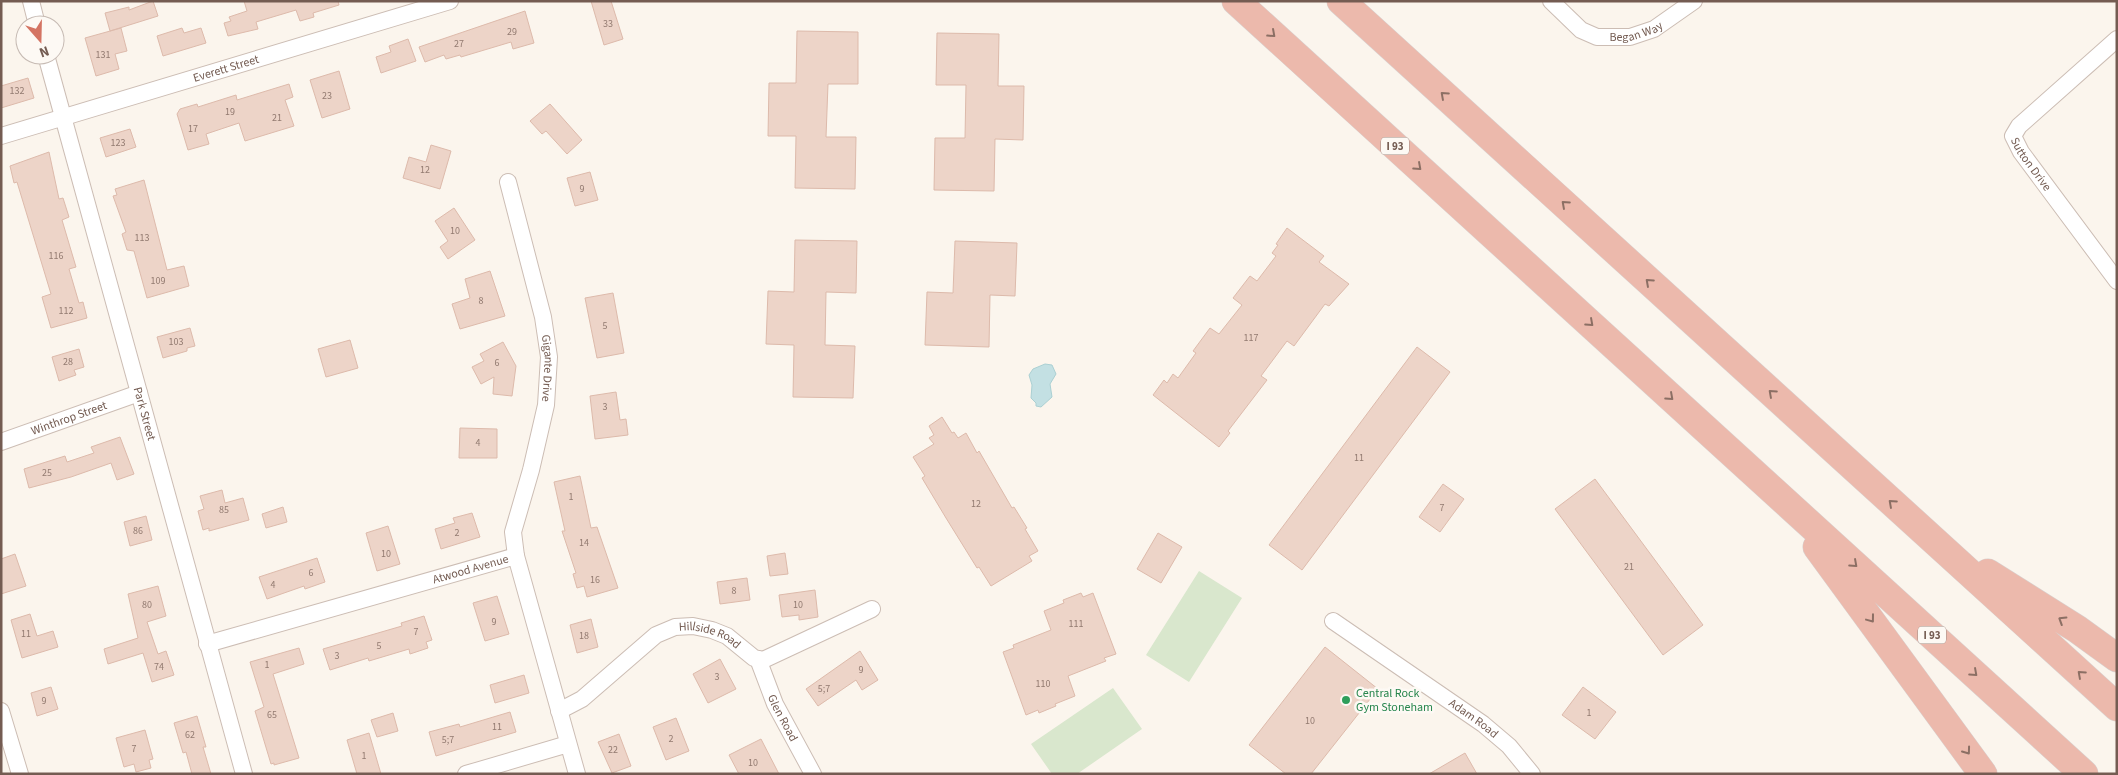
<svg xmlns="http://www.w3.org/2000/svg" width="2118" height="775" viewBox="0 0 2118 775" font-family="'Source Sans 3',sans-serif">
	<rect width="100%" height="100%" fill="#fbf5ed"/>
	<path fill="#d9e7cd" d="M1199 571 1242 598 1189 682 1146 655Z
		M1113 688 1142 729 1077 774H1052L1031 744Z"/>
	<path fill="#c3e0e3" stroke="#abd0d3" d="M1045 364 1052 365 1056 374 1050 384 1052 397 1041 407 1036 406V403L1031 398 1032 385 1029 375 1033 369Z"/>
	<path fill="#edd4c8" stroke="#ddbaab" d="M153 1 158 16 110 31 105 13 129 7V10Z
		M244 1H338L339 5 313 13 314 17 300 21 296 10 256 22 258 29 228 36 224 23 231 21 229 17 247 11Z
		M591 1H611L623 39 604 45Z
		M525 11 534 43 513 49 511 42 461 57 460 55 446 59 444 55 425 62 419 47Z
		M121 28 127 51 115 54 119 69 96 76 85 38Z
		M182 28 184 33 201 28 206 43 163 56 157 36Z
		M797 31 858 32V84H828L826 137H856L855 189 795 188 796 136H768L769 83H796Z
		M937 33 999 34 998 86H1024L1023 140 995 139 994 191 934 190 935 138H965L966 85H936Z
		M408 39 416 61 381 73 376 57 391 52 389 46Z
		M339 71 350 109 322 118 310 80Z
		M28 78 34 98 1 108V86Z
		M289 84 293 97 285 100 294 126 245 141 239 123 206 134 209 144 188 150 177 114 180 109 197 104 198 107 236 95 237 100Z
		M550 104 582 140 567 154 546 131 542 134 530 121Z
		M130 129 136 147 106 157 100 138Z
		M431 145 451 151 440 189 403 178 409 157 426 162Z
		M49 152 59 199 63 198 69 217 62 220 76 267 69 269 79 303 83 302 87 318 51 328 42 297 51 294 17 182 14 183 10 166Z
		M590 172 598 200 575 206 567 178Z
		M144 180 167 270 184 266 189 286 147 298 134 251 127 250 122 234 126 232 113 196 117 195 115 189Z
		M454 208 475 240 448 259 440 247 448 241 435 221Z
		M1287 228 1324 256 1319 262 1349 284 1329 306 1325 304 1294 346 1287 341 1261 376 1267 380 1228 431 1230 433 1219 447 1153 395 1164 380 1167 383 1173 374 1178 378 1196 353 1193 351 1210 328 1219 334 1242 305 1233 298 1250 276 1257 281 1276 256 1272 253 1278 245 1276 244Z
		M795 240 857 241 856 293 826 292 825 345 855 346 853 398 793 397 794 345 766 344 768 291 794 292Z
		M955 241 1017 243 1015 296 990 295 989 347 925 345 927 292 953 293Z
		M490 271 505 316 460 329 452 304 470 298 465 279Z
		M613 293 624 353 597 358 585 298Z
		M190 328 195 346 187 348V351L163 358 157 337Z
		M350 340 358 368 326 377 318 349Z
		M503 342 516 366 512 396 493 394 494 377 481 384 472 367 484 361 480 354Z
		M1417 347 1450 372 1302 570 1269 545Z
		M79 349 84 367 74 370 76 375 59 381 52 357Z
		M616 392 620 420 626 419 628 435 595 439 590 396Z
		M942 417 952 433 954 432 958 438 966 433 977 453 979 451 1012 508 1014 507 1027 528 1025 529 1038 551 1029 556 1032 561 991 586 979 567 977 568 946 518 922 478 925 476 913 457 934 444 929 438 934 435 929 426Z
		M460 428 497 429V458H459Z
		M120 437 134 474 117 480 111 463 71 477 29 488 24 469 65 456 67 462 94 453 91 447Z
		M580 476 591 528 597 527 618 588 587 597 584 586 577 588 573 574 576 573 562 531H565L554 482Z
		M1595 479 1703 625 1663 655 1555 509Z
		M1443 484 1464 499 1440 532 1419 517Z
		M222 490 225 503 243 498 249 520 209 531V528L203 530 198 511 204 509 200 496Z
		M283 507 287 522 266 528 262 514Z
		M472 513 480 537 441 549 435 529 455 523 453 518Z
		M146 516 152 540 130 546 124 522Z
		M388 526 400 564 377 571 366 533Z
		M1158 533 1182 547 1161 583 1137 569Z
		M785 553 788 574 770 576 767 556Z
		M15 554 26 586 1 594V559Z
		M317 558 325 582 305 589 304 586 267 599 259 577Z
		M747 578 750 600 720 604 717 582Z
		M158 586 166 616 147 622 158 654 166 651 174 675 152 682 143 653 108 664 104 649 138 638 128 594Z
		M815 590 818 617 799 620V615L782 617 779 595Z
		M1081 593 1083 597 1093 593 1116 654 1104 658 1106 661 1068 676 1075 696 1055 704 1056 706 1039 713 1038 710 1026 715 1003 652 1014 648 1013 645 1051 630 1044 611 1064 603 1063 600Z
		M497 596 509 634 485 641 473 603Z
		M30 614 37 636 53 631 58 647 22 658 11 620Z
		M424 616 432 640 426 642 428 648 410 654 409 649 369 661 368 658 330 670 323 649 402 626 401 623Z
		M591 619 598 647 577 653 570 625Z
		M1325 647 1378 689 1311 774H1286L1249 745Z
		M299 648 304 664 273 674 299 758 274 765V763L271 764 255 711 264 707 250 662Z
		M860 651 878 680 862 690 856 680 818 706 806 689Z
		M720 659 736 689 708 703 693 674Z
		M524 675 529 693 495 703 490 685Z
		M51 687 58 709 37 716 31 693Z
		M1583 687 1616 712 1595 739 1562 715Z
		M510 712 516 732 436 756 429 732 459 724 460 727Z
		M393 713 398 731 377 737 371 720Z
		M197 716 206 747H203L211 774H192L186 752 183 753 174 723Z
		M676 718 689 751 666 760 653 727Z
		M145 730 153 759 149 760 151 768 136 772 134 764 124 767 116 738Z
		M369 733 381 774H357L347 740Z
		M619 734 631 766 612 773 598 742Z
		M761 739 779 774H739L729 755Z
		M1465 753 1477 774H1429Z"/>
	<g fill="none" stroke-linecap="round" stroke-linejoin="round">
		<g stroke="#ccbdb4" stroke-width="18">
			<g id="minor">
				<path d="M31 1 37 25"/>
				<path id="s1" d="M1551 1 1581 30 1597 37H1630L1654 29 1694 1"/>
				<path id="s2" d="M2117 39 2019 126 2013 136 2021 152 2117 281"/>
				<path id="s3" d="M46 55 244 774"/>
				<path id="s4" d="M1 136 450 1"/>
				<path id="s5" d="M508 182 543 317 549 357 546 405 531 470 513 532 516 556"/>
				<path id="s6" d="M1 442 139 393"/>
				<path id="s7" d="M1333 621 1483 724 1509 746 1532 774"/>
				<path id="s8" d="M207 644 516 556 577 774"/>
				<path id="s9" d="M758 659 775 704 813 774"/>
				<path d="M1 711 20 774"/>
				<path id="s10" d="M559 711 582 699 656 635 675 627 693 626 712 630 727 636 754 658 763 660 872 609"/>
				<path d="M466 774 568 744"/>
			</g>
		</g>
		<g stroke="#d8d1cf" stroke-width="29">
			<path id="motorway" d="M1236 1 2084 774
				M1341 1 2117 707
				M1817 547 1983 774
				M1988 573 2077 629 2117 658"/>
		</g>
		<use href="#minor" stroke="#fff" stroke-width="16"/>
		<use href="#motorway" stroke="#ecb9ac" stroke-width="28"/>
	</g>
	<defs><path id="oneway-chevron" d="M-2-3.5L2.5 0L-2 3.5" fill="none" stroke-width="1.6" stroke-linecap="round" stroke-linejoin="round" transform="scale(1.25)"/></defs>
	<g stroke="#8c6f64">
		<use href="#oneway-chevron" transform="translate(1272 34) rotate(42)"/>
		<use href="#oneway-chevron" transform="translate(1444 95) rotate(-138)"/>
		<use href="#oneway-chevron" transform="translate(1418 167) rotate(42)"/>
		<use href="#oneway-chevron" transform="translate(1565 204) rotate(-138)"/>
		<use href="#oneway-chevron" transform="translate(1649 282) rotate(-138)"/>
		<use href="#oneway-chevron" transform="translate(1590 323) rotate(42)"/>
		<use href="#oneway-chevron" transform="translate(1772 393) rotate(-138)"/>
		<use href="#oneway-chevron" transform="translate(1670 397) rotate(42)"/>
		<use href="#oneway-chevron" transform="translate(1892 503) rotate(-138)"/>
		<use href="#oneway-chevron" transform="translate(1854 564) rotate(42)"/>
		<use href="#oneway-chevron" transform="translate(1871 619) rotate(53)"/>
		<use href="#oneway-chevron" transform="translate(2062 620) rotate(-148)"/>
		<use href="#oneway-chevron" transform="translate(1974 673) rotate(42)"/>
		<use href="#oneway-chevron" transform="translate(2081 674) rotate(-138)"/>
		<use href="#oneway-chevron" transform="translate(1967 751) rotate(54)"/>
	</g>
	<circle fill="#2e9e5b" stroke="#fdf9f4" stroke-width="2" cx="1346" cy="700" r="5"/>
	<g text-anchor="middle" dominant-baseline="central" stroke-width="5" stroke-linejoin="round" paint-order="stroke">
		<g font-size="10" fill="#927a70">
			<text x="608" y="24">33</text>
			<text x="512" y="32">29</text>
			<text x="459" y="44">27</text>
			<text x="103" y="55">131</text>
			<text x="17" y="91">132</text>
			<text x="327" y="96">23</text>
			<text x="230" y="112">19</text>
			<text x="277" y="118">21</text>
			<text x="193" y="129">17</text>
			<text x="118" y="143">123</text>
			<text x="425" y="170">12</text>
			<text x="582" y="189">9</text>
			<text x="455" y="231">10</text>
			<text x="142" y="238">113</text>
			<text x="56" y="256">116</text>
			<text x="158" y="281">109</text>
			<text x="481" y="301">8</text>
			<text x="66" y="311">112</text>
			<text x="605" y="326">5</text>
			<text x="1251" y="338">117</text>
			<text x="176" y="342">103</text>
			<text x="68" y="362">28</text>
			<text x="497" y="363">6</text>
			<text x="605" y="407">3</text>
			<text x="478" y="443">4</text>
			<text x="1359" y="458">11</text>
			<text x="47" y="473">25</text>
			<text x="571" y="497">1</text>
			<text x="976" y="504">12</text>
			<text x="1442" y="508">7</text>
			<text x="224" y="510">85</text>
			<text x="138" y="531">86</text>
			<text x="457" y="533">2</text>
			<text x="584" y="543">14</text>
			<text x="386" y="554">10</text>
			<text x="1629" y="567">21</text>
			<text x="311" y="573">6</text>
			<text x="595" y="580">16</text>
			<text x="273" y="585">4</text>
			<text x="734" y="591">8</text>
			<text x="147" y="605">80</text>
			<text x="798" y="605">10</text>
			<text x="494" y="622">9</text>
			<text x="1076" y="624">111</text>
			<text x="416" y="632">7</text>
			<text x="26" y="634">11</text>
			<text x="584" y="636">18</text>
			<text x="379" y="646">5</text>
			<text x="337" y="656">3</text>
			<text x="267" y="665">1</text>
			<text x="159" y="667">74</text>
			<text x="861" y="670">9</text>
			<text x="717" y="677">3</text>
			<text x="1043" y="684">110</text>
			<text x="824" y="689">5;7</text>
			<text x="44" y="701">9</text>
			<text x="1589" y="713">1</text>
			<text x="272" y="715">65</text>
			<text x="1310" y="721">10</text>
			<text x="497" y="727">11</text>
			<text x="190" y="735">62</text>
			<text x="671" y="739">2</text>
			<text x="448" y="740">5;7</text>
			<text x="134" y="749">7</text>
			<text x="613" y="750">22</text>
			<text x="364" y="756">1</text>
			<text x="753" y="763">10</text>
		</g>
		<g fill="#fdf9f4" stroke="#9d8b83" stroke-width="1">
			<rect x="1381" y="137.5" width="28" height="17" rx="4"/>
			<rect x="1918" y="626.5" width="28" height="17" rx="4"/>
		</g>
		<g font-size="11" font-weight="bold" fill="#745c52">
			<text x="1395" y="146">I 93</text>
			<text x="1932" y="635">I 93</text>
		</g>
		<g font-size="12" fill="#745c52" stroke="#fdf9f4">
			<text stroke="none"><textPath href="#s1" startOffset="99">Began Way</textPath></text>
			<text stroke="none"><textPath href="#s4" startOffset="235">Everett Street</textPath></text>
			<text stroke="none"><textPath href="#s2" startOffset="176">Sutton Drive</textPath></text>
			<text stroke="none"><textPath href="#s5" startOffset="191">Gigante Drive</textPath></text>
			<text stroke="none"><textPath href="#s3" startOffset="372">Park Street</textPath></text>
			<text stroke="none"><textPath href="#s6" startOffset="72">Winthrop Street</textPath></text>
			<text stroke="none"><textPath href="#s8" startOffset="274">Atwood Avenue</textPath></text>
			<text stroke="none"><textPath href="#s10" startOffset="181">Hillside Road</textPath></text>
			<text stroke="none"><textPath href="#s9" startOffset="64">Glen Road</textPath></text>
			<text stroke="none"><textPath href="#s7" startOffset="171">Adam Road</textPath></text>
		</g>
		<g font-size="12" fill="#27864d" stroke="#fdf9f4" text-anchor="start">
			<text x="1356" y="693">Central Rock<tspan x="1356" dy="14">Gym Stoneham</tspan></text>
		</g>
	</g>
	<rect width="2118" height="775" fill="none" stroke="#745c52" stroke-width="5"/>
	<g transform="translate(40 40) rotate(160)"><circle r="24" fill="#fdf9f4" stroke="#c6bab3"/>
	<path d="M0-4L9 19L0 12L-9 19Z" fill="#d47463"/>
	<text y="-8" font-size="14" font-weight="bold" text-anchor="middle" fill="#745c52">N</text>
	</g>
</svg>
